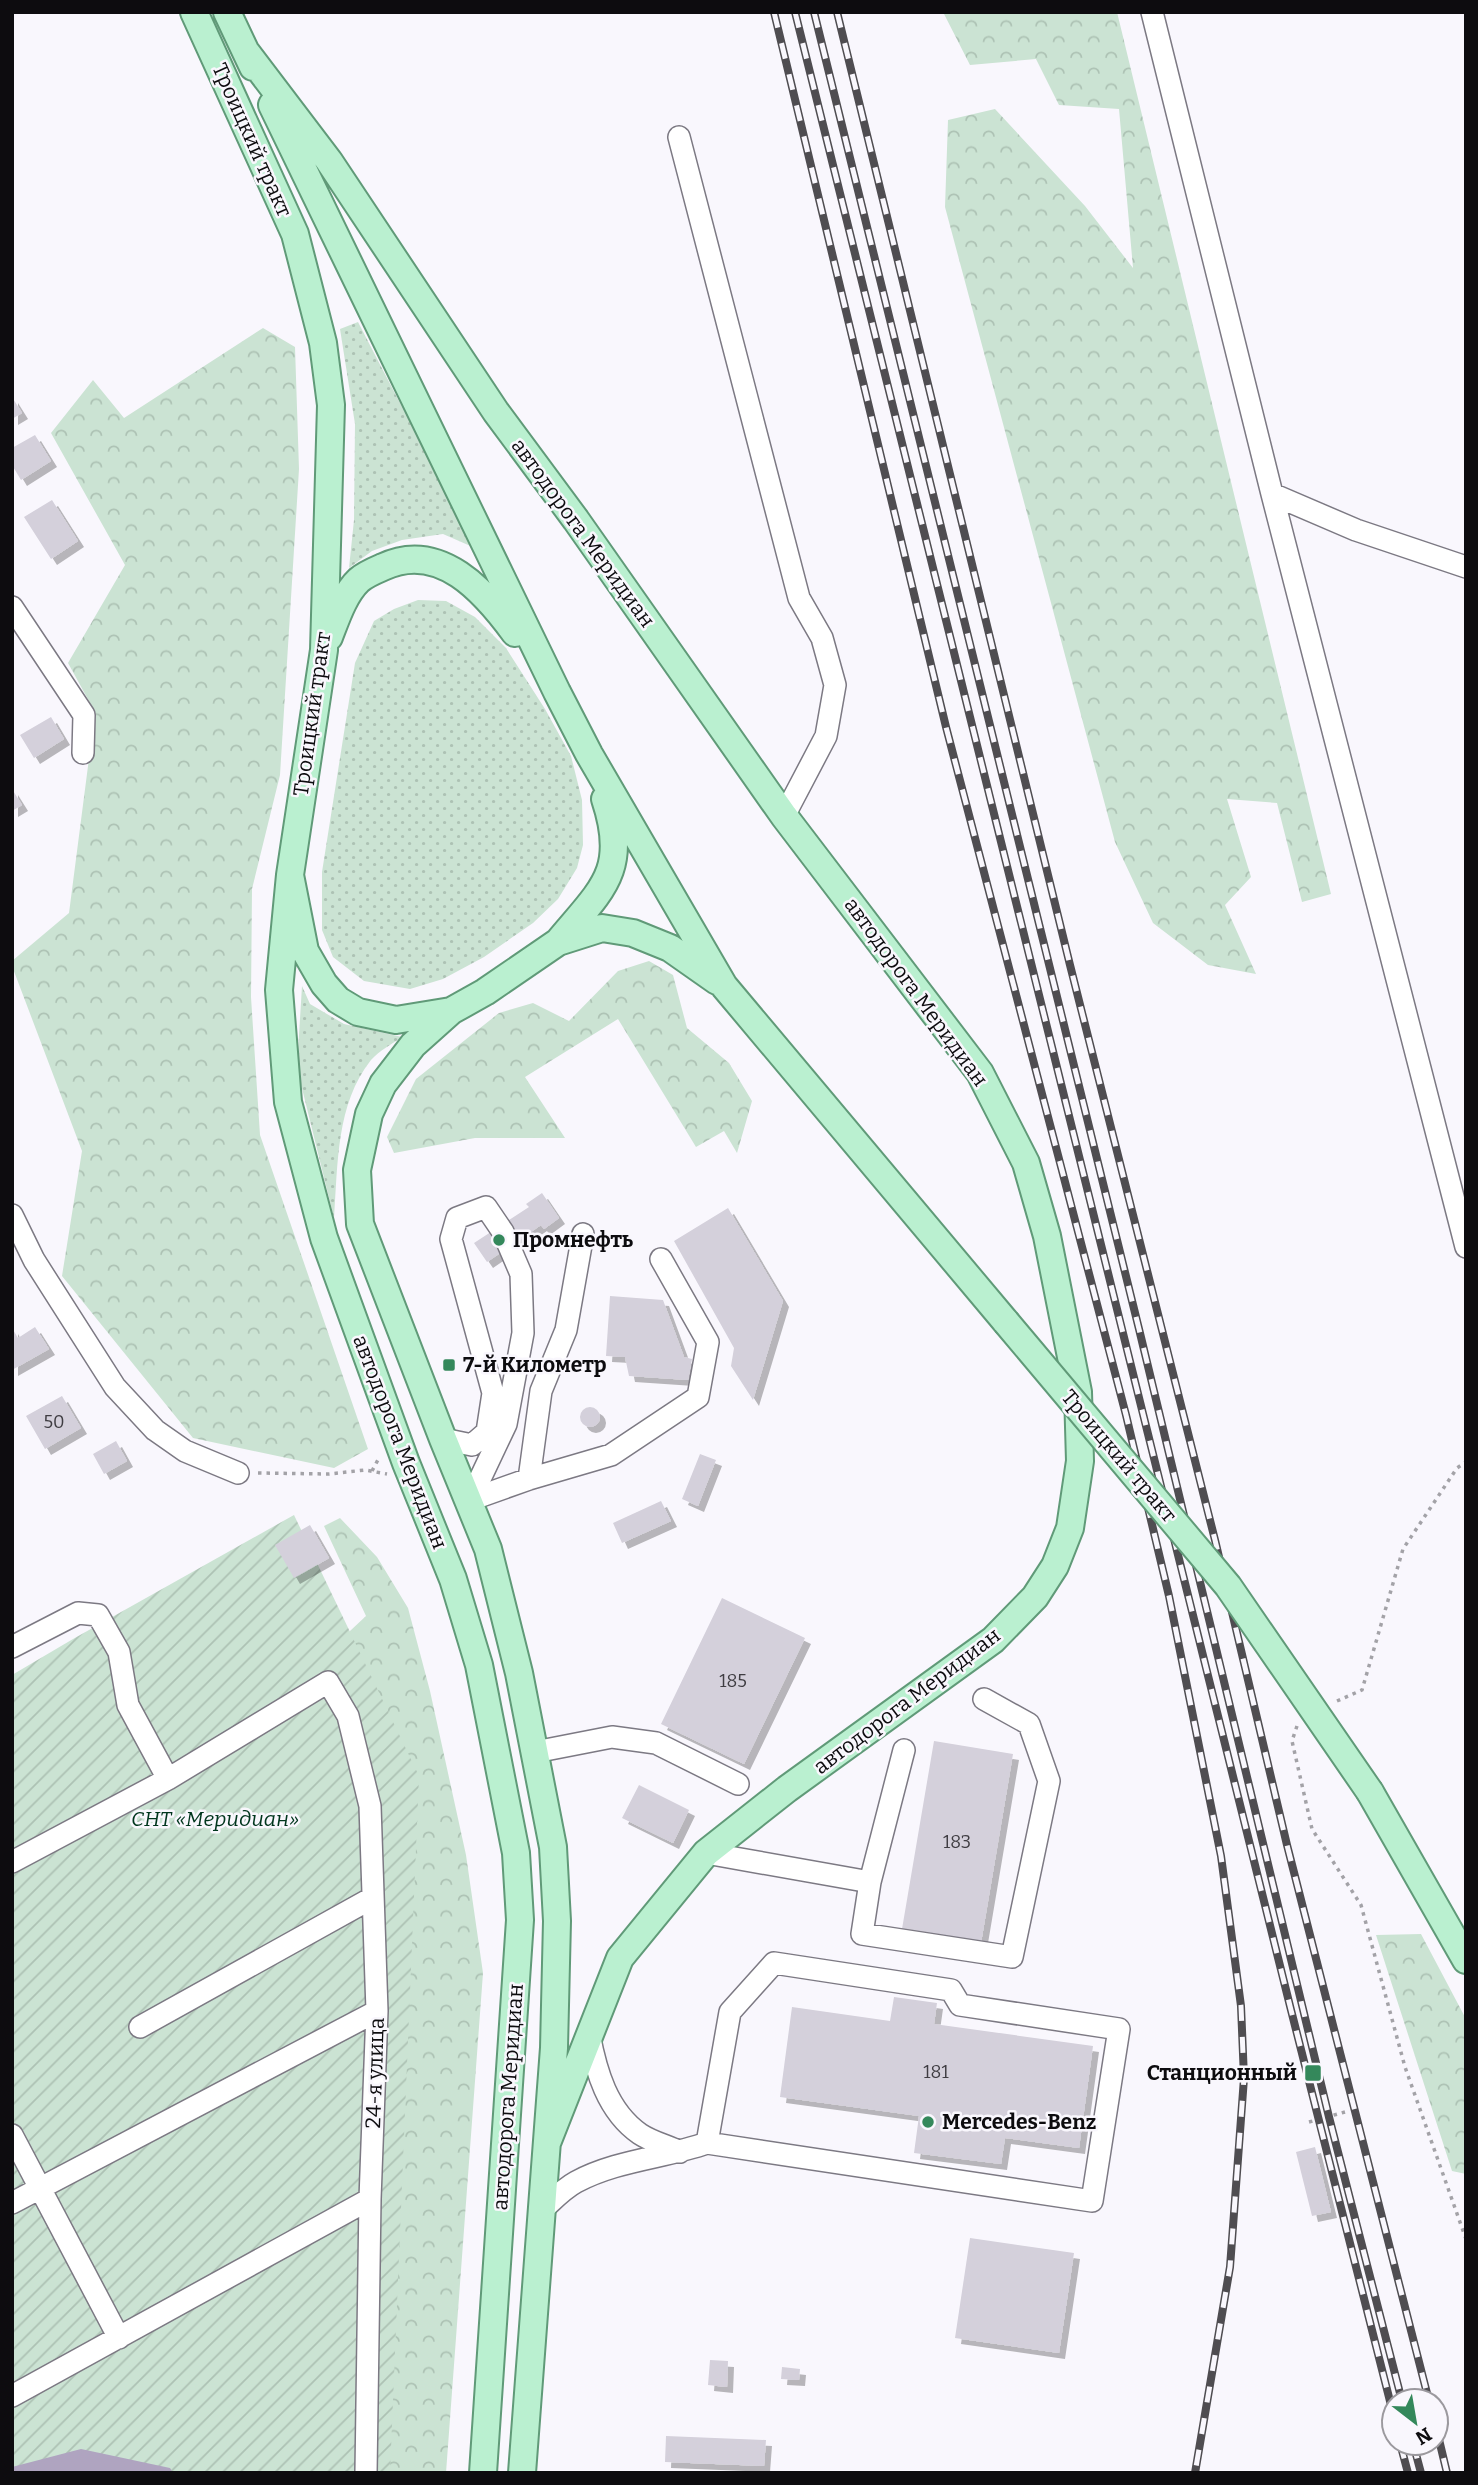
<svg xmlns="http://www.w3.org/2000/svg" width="1478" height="2485" viewBox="0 0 1478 2485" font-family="Bitter,serif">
	<defs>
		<pattern id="grass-dots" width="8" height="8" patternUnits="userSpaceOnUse" patternTransform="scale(1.75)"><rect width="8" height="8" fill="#cbe3d3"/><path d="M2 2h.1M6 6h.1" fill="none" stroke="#adc2b4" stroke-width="1.8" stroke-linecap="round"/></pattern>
		<pattern id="forest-crowns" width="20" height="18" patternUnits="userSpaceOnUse" patternTransform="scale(1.75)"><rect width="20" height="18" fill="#cbe3d3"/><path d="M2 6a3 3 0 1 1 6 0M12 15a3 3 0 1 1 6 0" fill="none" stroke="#adc2b4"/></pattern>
		<pattern id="garden-furrows" width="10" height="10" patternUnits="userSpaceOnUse" patternTransform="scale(1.75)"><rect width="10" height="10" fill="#cbe3d3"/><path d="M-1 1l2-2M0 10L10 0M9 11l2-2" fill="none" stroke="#adc2b4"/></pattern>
		<filter id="shadow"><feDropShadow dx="6" dy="6" stdDeviation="0" flood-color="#0004"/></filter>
	</defs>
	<rect width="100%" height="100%" fill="#f9f7fd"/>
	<path fill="url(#grass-dots)" d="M358 322 475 548 443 534 402 540 372 551 349 568 354 520 355 424 340 329Z
		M418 600 446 601 475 617 506 648 545 709 571 756 582 800 583 845 577 868 558 899 533 923 484 957 443 979 410 989 364 981 333 957 322 930V872L355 663 374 621 394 609Z
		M302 986 310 1004 344 1024 402 1037C392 1044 379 1051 371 1060 336 1104 338 1164 334 1218L297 1068Z"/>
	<path fill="url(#forest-crowns)" d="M943 12H1117L1331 894 1302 902 1277 803 1227 799 1251 877 1225 905 1256 974 1208 965 1153 923 1115 842 945 207 948 120 995 109 1085 206 1133 268 1119 109 1059 105 1036 59 970 65Z
		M263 328 295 347 299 469 280 775 252 889 251 997 260 1135 368 1449 334 1468 193 1438 62 1276 82 1151 12 966V961L69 913 95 712 68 663 125 565 51 433 93 380 124 418Z
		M649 961 673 975 687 1028 729 1063 752 1101 737 1153 724 1131 696 1147 618 1019 525 1077 565 1138H475L394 1153 387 1137 416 1079 499 1013 533 1003 569 1021 618 971Z
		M340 1518 377 1557 408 1608 430 1691 466 1855 483 1973 446 2473H355L335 1645 366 1616 324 1526Z
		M1421 1934 1466 2019V2174L1452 2171 1376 1935Z"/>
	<path fill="url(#garden-furrows)" d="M294 1515 419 1776 390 2473H12V1675L73 1639Z"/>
	<path fill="#afa4c0" d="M81 2449 170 2468 173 2473H12V2467Z"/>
	<path fill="#d4d0db" filter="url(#shadow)" d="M12 397 22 413 12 419Z
		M35 435 51 461 21 480 12 465V448Z
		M52 500 78 541 51 559 24 517Z
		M51 717 64 739 34 758 20 735Z
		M12 789 22 805 12 811Z
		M542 1193 559 1218 544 1229 541 1225 487 1262 474 1243 529 1207 526 1204Z
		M728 1208 783 1301 753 1400 731 1366 734 1348 674 1241Z
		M610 1296 663 1300 684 1357 692 1359 688 1380 629 1376 625 1357 606 1356Z
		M35 1327 49 1349 12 1370V1328L18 1338Z
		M62 1396 81 1428 45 1449 26 1416Z
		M580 1417a10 10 0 1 1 20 0a10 10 0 1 1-20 0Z
		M116 1441 127 1461 104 1474 93 1454Z
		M700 1454 716 1460 698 1506 682 1499Z
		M661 1501 671 1521 622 1543 613 1523Z
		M310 1525 329 1558 294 1578 275 1545Z
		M722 1598 805 1638 744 1764 661 1724Z
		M934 1741 1013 1754 981 1943 902 1929Z
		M639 1785 689 1810 673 1843 622 1818Z
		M894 1997 937 2003 934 2024 1093 2046 1079 2148 1005 2138 1001 2164 914 2153 919 2116 780 2097 792 2007 890 2021Z
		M1315 2147 1331 2212 1312 2216 1296 2152Z
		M970 2238 1074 2253 1059 2353 955 2338Z
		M710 2360 728 2361 727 2387 708 2385Z
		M782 2367 800 2369 799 2380 781 2379Z
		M666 2436 766 2440 764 2466 665 2462Z"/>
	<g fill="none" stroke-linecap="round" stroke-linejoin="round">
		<g stroke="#7c7983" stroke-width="24">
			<path id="minor" d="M1152 12 1272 494 1466 1247
				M679 137 799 598 822 638 835 685 826 736 784 816
				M1272 494 1356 530 1466 567
				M12 607 84 715 83 753
				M12 1215 34 1260 115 1387 155 1430 185 1451 238 1473
				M443 1439 472 1445 487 1432 493 1393 451 1239 457 1218 486 1207 503 1232 521 1274 523 1333 506 1424 470 1500
				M529 1479 541 1391 566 1330 583 1234
				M470 1500 529 1479 611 1455 698 1397 708 1342 661 1259
				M12 1647 78 1613 98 1615 119 1652 128 1705 168 1779
				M904 1750 870 1882 862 1934 1012 1957 1049 1781 1029 1724 984 1699
				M535 1752 612 1737 656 1743 738 1784
				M706 1853 870 1882
				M12 1862 168 1779 328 1682 348 1716 370 1806 377 2011 370 2199 366 2473
				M140 2027 372 1898
				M589 2034C596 2071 607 2111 640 2134 652 2142 668 2146 680 2152
				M12 2135 119 2338
				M12 2203 377 2011
				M542 2210C552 2201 563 2189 576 2182 617 2160 664 2158 707 2143L730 2012 774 1963 951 1990 960 2005 1119 2029 1092 2201 707 2143
				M12 2396 370 2199"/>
		</g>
		<g stroke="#609a78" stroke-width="30">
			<path id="major" d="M194 12 295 234 323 343 331 405 324 650 290 875 305 951 324 984 338 1000 358 1012 396 1020 451 1011 485 992 558 942 602 928 633 933 670 948 717 981
				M227 12 253 67
				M247 53 329 161 496 412 576 520 784 816 980 1073 1026 1163 1047 1236 1078 1392 1080 1461 1070 1528 1055 1566 1035 1597 993 1640 787 1789 706 1853 620 1958 547 2143
				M272 105 557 692 589 754 724 986 1006 1322
				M329 637C336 619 344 594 359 580 366 574 376 570 383 567 440 540 485 592 515 633
				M290 875 279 990 288 1102 324 1238 406 1463 453 1579 479 1665 516 1853 520 1920 483 2473
				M558 942C602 889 629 871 605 799
				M451 1011 413 1045 383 1084 369 1114 357 1170 360 1224 443 1439 488 1549 519 1673 553 1847 557 1921 554 2048 522 2473
				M1370 1792 1466 1960"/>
		</g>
		<path stroke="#a3a2a7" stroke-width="3.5" stroke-dasharray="3.5 5" stroke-linecap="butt" d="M372 1471 380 1456
			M258 1473 329 1474 365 1470 387 1474
			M1337 1701 1362 1690 1403 1549 1457 1468 1466 1462
			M1297 1726 1292 1741 1312 1829 1361 1905 1405 2067 1466 2239
			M1309 2122 1345 2112"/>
		<use href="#minor" stroke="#fff" stroke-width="21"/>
		<use href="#major" stroke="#baf0d0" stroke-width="26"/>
		<g stroke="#4f4d51" stroke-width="8">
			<path id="rail" d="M774 12 946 727 1126 1415 1169 1596 1221 1856 1241 2006 1244 2078 1230 2267 1195 2473
				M795 12 1291 2010 1394 2417
				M814 12 1139 1329 1329 2117 1402 2401
				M837 12 1070 965 1215 1540 1287 1845 1429 2401
				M1436 2427 1447 2473
				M1400 2443 1408 2473
				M1413 2443 1421 2473"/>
		</g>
		<use href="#rail" stroke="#f9f7fd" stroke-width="5" stroke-dasharray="16" stroke-linecap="butt"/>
		<g stroke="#609a78" stroke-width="30" stroke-linecap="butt">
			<path id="major-bridge" d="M1006 1322 1228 1586 1370 1792"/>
		</g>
		<use href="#major-bridge" stroke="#baf0d0" stroke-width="26"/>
	</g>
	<g fill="#34885b" stroke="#f9f7fd" stroke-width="2.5">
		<circle cx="499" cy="1240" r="7"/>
		<rect x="442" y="1358" width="14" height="14" rx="3.5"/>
		<rect x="1304" y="2064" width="18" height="18" rx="3.5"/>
		<circle cx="928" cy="2122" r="7"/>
	</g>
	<g text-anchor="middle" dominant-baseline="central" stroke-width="5" stroke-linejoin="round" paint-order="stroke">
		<g font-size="18" fill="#3f3d42">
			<text x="54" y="1422">50</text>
			<text x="733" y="1681">185</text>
			<text x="957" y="1842">183</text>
			<text x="936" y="2072">181</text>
		</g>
		<g font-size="21" fill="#0d0c0f" stroke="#f9f7fd">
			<text transform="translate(252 140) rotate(66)">Троицкий тракт</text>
			<text transform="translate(583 533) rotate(54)">автодорога Меридиан</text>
			<text transform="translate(312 714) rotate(-82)">Троицкий тракт</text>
			<text transform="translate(916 992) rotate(54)">автодорога Меридиан</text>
			<text transform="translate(400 1442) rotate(69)">автодорога Меридиан</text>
			<text transform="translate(1119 1456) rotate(50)">Троицкий тракт</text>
			<text transform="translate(907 1701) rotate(-37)">автодорога Меридиан</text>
			<text transform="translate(375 2073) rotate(-88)">24-я улица</text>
			<text transform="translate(508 2097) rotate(-86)">автодорога Меридиан</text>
		</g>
		<g font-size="21" font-weight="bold" fill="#0d0c0f" stroke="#f9f7fd" text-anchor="start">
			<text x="513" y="1240">Промнефть</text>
			<text x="463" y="1365">7-й Километр</text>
			<text x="1297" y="2073" text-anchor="end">Станционный</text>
			<text x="942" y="2122">Mercedes-Benz</text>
		</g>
		<g font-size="21" font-style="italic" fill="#00361d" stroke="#f9f7fd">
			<text x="215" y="1819">СНТ «Меридиан»</text>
		</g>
	</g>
	<rect width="1478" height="2485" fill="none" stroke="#0d0c0f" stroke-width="28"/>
	<g transform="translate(1415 2422) rotate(149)"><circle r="33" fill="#f9f7fd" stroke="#9b999e" stroke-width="2"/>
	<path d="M0-5L12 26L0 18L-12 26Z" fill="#34885b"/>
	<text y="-10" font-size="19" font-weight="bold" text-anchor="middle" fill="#0d0c0f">N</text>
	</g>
</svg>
